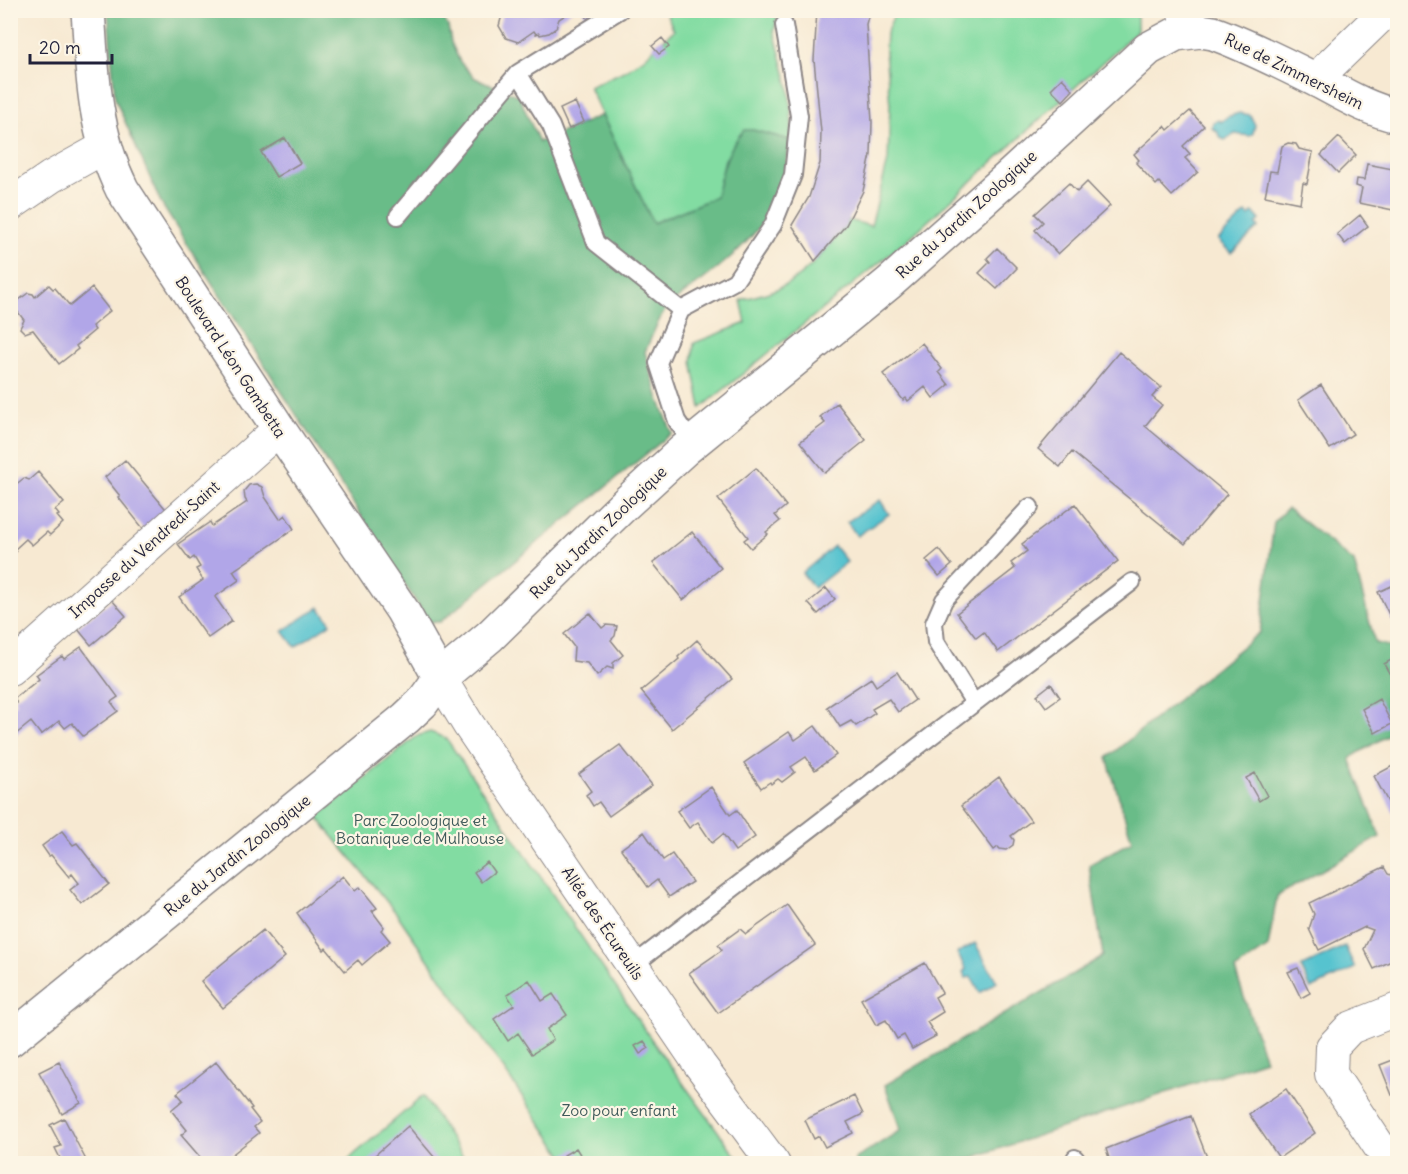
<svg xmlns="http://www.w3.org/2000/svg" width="1408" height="1174" viewBox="0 0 1408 1174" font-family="Delius,sans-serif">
	<rect width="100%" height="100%" fill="#fcf5e5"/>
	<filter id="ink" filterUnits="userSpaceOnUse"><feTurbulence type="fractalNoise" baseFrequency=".0167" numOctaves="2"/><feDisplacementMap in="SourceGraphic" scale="12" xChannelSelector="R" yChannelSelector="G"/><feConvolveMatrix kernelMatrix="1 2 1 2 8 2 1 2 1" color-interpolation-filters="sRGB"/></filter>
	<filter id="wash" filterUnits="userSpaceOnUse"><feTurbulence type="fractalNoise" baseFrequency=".008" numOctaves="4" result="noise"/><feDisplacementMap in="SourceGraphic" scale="24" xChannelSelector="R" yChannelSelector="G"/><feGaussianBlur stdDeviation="1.35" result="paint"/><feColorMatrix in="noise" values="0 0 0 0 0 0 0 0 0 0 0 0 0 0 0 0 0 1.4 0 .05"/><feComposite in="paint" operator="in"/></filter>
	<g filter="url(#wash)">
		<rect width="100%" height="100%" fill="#f7e9d2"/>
		<path fill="#82dca2" stroke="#527f6e" stroke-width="1.5" d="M665 11H779L774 31 789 88 792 126 790 140 753 130 725 159 716 197 653 223 589 87 626 70 644 58 674 30Z
			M896 11H1137V31L906 241 701 408 692 362 694 343 746 323 741 300C753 296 766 294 777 289 806 277 826 249 846 225L849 220 871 226 888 161 890 104 885 52 886 33Z
			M430 732 446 738 656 1046 741 1163H568L397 914 317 817 417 736Z
			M423 1096 467 1163 343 1164Z"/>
		<path fill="#69bc88" stroke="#466f62" stroke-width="1.5" d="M108 11H439L448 26 451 42 460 62 475 78 519 96 539 142 602 115 653 223 716 197C722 172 726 149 744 130H753L790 140C784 209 756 238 704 279 692 288 679 296 668 307 659 316 651 339 645 352L658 396 672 433 440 622H429L162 205 115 99Z
			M1287 508 1354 562 1375 643 1397 648 1398 729 1350 758 1380 837 1277 896 1268 947 1235 970 1265 1060 956 1163 856 1164 855 1159 901 1130 885 1085 1103 956 1089 865 1132 841 1107 758 1260 632 1274 522Z"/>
		<path fill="#56c3cf" stroke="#3c7285" stroke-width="1.5" d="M1239 113 1250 115 1255 125 1253 133 1250 136 1235 134 1225 140 1220 138 1217 131 1212 128 1213 122 1219 120 1221 122 1227 117Z
			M1253 212 1260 220 1256 224 1259 227 1231 253 1218 240 1246 213 1249 216Z
			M880 500 889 514 857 536 847 522Z
			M834 546 847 562 814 588 802 573Z
			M319 607 331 623 295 647 283 631Z
			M975 943 997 982 980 993 971 977 966 978 963 972 966 969 957 953Z
			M1345 946 1355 968 1311 989 1301 967Z"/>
		<g id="blocks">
			<path fill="#b1a6e8" d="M499 10H573L559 19 556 28 549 33 540 35 539 33 536 34 534 31 518 42 506 38 499 26 502 15Z
				M582 10H606L589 21Z
				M817 10H870L866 24 872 122 871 155 863 191 846 225 815 261 792 225 809 197 820 163 821 132 814 60Z
				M662 38 669 47 659 54 652 46Z
				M1062 78 1073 90 1063 101 1051 89Z
				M575 102 584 122 569 129 560 109Z
				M1190 111 1204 126 1183 146 1190 154 1185 158 1198 172 1172 196 1159 182 1156 185 1136 163 1139 160 1134 154 1165 126 1168 130Z
				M1339 137 1356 155 1338 173 1321 155Z
				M285 138 300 163 276 177 261 152Z
				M1288 143 1296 144 1299 149 1313 152 1307 184 1303 183 1300 203 1265 196 1270 171 1277 172 1282 146Z
				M1367 164 1398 170V211L1359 203 1362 188 1356 186 1357 179 1364 180Z
				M1087 182 1110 206 1058 254 1035 230 1043 222 1035 214 1069 183 1077 192Z
				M1360 215 1368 226 1345 244 1337 234Z
				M997 248 1017 268 997 289 979 273 990 262 987 258Z
				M49 285 53 289 55 288 70 306 92 288 110 311 92 326 95 330 76 346 78 349 59 364 33 330 25 333 20 328 24 320 15 308V303L28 293 33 294 35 297Z
				M922 343 942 369 939 372 949 385 933 398 925 387 908 401 906 398 903 400 883 374Z
				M1119 352 1161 387 1152 397 1162 405 1145 426 1227 494 1185 544 1072 452 1060 467 1038 449Z
				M1321 385 1353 434 1330 449 1298 400Z
				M837 403 866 440 825 473 800 442 825 423 820 417Z
				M125 460 169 513 146 532 118 497 120 496 105 477Z
				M756 468 786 506 775 515 780 521 766 532 768 534 751 548 744 540 748 537 718 499Z
				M38 472 64 503 55 510 59 515 57 516 63 523 50 535 47 532 32 545 26 539 14 550 16 552 10 557V489L24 478 29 480Z
				M256 484 262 487 265 497 280 519 285 515 294 529 233 571 239 580 215 597 232 621 208 638 179 597 203 580 196 569 200 567 194 557 190 560 178 544 210 522 212 526 247 502 245 499 244 491 249 485Z
				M1075 504 1118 561 998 652 984 632 976 638 957 613 1015 568 1011 563 1027 551 1022 544Z
				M692 532 721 568 683 600 653 563Z
				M939 549 952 565 939 576 926 560Z
				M1398 583V633L1378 592Z
				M826 588 835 599 818 614 808 603Z
				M112 600 126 616 91 645 77 628Z
				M590 613 602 628 606 625 617 626 615 636 611 640 623 655 613 663V669L607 667 597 676 587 663 573 661 574 647 564 634Z
				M697 640 732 679 672 729 641 691 679 659 678 657Z
				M81 647 118 697 111 702 118 711 83 736 72 723 65 728 59 721 41 735 31 722 10 739V708L17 703 14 699 39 679 36 675 62 656 64 659Z
				M1398 656V675L1392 678 1384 664Z
				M897 672 915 700 898 712 889 699 872 709 875 713 856 726 851 721 840 727 827 707 871 678 876 686Z
				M1051 684 1060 697 1046 707 1037 695Z
				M1379 699 1392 724 1375 733 1362 709Z
				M815 726 836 755 815 770 806 757 791 767 795 772 782 782 778 779 771 784 770 782 761 788 744 763 789 732 795 740Z
				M620 745 652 785 609 816 599 802 593 806 586 795 591 791 579 774Z
				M1398 763V816L1396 817 1374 776Z
				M1255 773 1267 796 1259 801 1246 778Z
				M999 777 1031 821 1011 836 1014 840 1013 845 1006 850 1000 849 998 847 994 850 961 806Z
				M711 787 730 815 737 810 755 837 735 851 723 834 712 843 698 822 689 828 677 811Z
				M62 831 73 845 77 843 109 884 82 905 70 890 79 883 72 874 69 877 51 855 49 856 42 846Z
				M644 832 663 860 672 854 692 882 669 897 657 880 648 887 621 849Z
				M487 862 494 872 481 882 474 872Z
				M1384 867 1388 874 1398 878V958L1374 969 1364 949 1373 930 1365 927 1319 950 1309 929 1314 914 1309 903Z
				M343 876 355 891 360 887 377 908 372 911 384 927 381 930 390 941 362 965 358 960 345 971 326 948 324 950 297 913Z
				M787 905 815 945 718 1013 689 973 722 950 718 945 740 929 746 934Z
				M263 930 285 957 223 1008 201 981Z
				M925 963 942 993 935 997 943 1012 927 1022 936 1036 912 1049 904 1035 897 1039 886 1020 876 1025 861 999Z
				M1298 968 1310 993 1301 998 1288 972Z
				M529 980 542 1001 553 994 567 1015 547 1029 553 1040 532 1054 518 1033 508 1041 494 1019 514 1005 507 995Z
				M644 1041 649 1048 640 1054 635 1046Z
				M1398 1058V1093L1392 1095 1380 1065Z
				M59 1062 81 1103 62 1114 39 1072Z
				M216 1062 252 1108 250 1109 260 1122 254 1127 259 1133 220 1164H214L212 1161 206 1164 181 1135 187 1130 171 1110 183 1100 177 1093Z
				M1286 1089 1315 1133 1279 1158 1249 1114Z
				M854 1096 863 1114 847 1122 853 1133 825 1147 819 1136 814 1139 805 1120Z
				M1191 1116 1208 1160 1201 1164H1178L1177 1162 1173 1164H1111L1106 1149Z
				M64 1118 87 1162 85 1164H63L55 1148 61 1146 50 1125Z
				M408 1126 440 1164H365Z
				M576 1148 586 1164H569L564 1155Z"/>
		</g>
	</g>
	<g filter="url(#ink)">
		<use href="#blocks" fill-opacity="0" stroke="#8c8686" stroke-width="1.5"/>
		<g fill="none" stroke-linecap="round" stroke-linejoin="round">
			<g stroke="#8c8686" stroke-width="20">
				<path id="lane" d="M518 73 551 126 596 243 681 310
					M398 216 518 73 620 10
					M692 443 677 421 658 363 681 310 735 281 773 225 793 175 799 116 784 25
					M974 703 936 642 934 623 944 600 1030 507
					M632 966 1132 582
					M1075 1158 1079 1164"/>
			</g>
			<g stroke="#8c8686" stroke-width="34">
				<path id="street" d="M1183 10 1190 32
					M1319 82 1327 68 1387 10
					M10 205 51 177 105 147
					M10 669 279 429
					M440 678 468 724 700 1065 774 1164
					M1391 1164 1331 1074 1332 1047 1350 1028 1398 1009"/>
			</g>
			<g stroke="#8c8686" stroke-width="36">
				<path id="secondary" d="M88 10C92 72 94 133 122 189L279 429 402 610 440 678
					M10 1040 406 718 422 703 440 678 490 636 625 504 684 450 889 283 1012 174 1148 49 1176 34 1201 31 1213 33C1247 45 1290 67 1322 83 1346 96 1370 110 1398 116"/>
			</g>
			<use href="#lane" stroke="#fff" stroke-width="16"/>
			<use href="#street" stroke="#fff" stroke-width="32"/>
			<use href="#secondary" stroke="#fff" stroke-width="33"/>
		</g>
	</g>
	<g text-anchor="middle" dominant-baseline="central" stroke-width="4.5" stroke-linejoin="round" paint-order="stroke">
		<g font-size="16" fill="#22223b" stroke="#fcf5e5">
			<text transform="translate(1294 71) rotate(26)">Rue de Zimmersheim</text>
			<text transform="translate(966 214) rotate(-42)">Rue du Jardin Zoologique</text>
			<text transform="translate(231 357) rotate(57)">Boulevard Léon Gambetta</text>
			<text transform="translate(598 532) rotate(-44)">Rue du Jardin Zoologique</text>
			<text transform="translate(144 549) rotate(-42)">Impasse du Vendredi-Saint</text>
			<text transform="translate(237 855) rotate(-39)">Rue du Jardin Zoologique</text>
			<text transform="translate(603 923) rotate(56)">Allée des Écureuils</text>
		</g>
		<g font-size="16" fill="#3f5a5a" stroke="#fcf5e5">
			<text x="420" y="820">Parc Zoologique et<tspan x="420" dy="18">Botanique de Mulhouse</tspan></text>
			<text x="619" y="1110">Zoo pour enfant</text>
		</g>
	</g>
	<rect width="1408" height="1174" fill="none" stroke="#fcf5e5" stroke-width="36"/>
	<path d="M30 54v9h82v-9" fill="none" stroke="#22223b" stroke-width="3"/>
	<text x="39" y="54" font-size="18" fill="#22223b" stroke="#fcf5e5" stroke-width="4.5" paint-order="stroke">20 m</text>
</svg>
